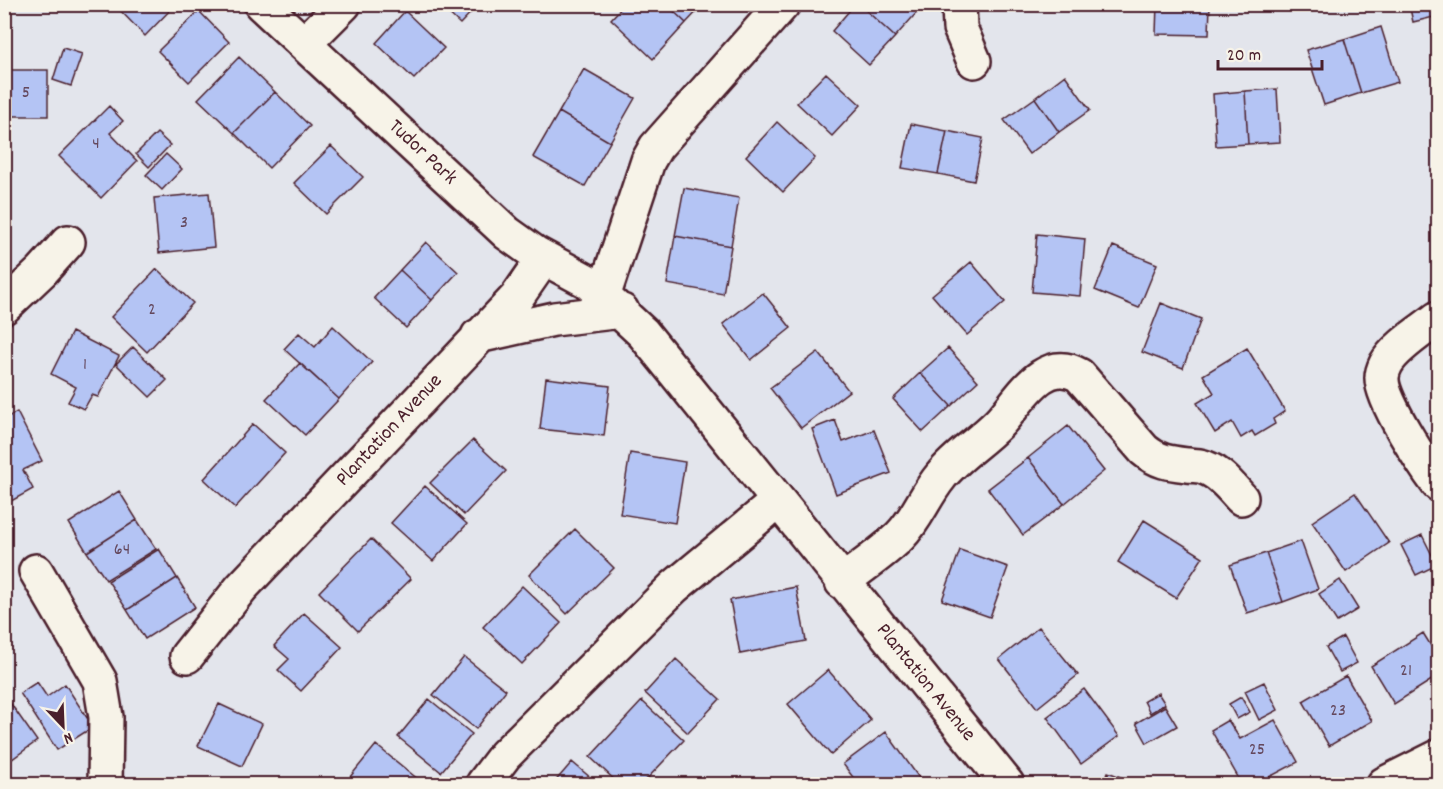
<svg xmlns="http://www.w3.org/2000/svg" width="1443" height="789" viewBox="0 0 1443 789" font-family="Dekko,sans-serif">
	<rect width="100%" height="100%" fill="#e3e5ec"/>
	<filter id="ink" filterUnits="userSpaceOnUse"><feTurbulence type="fractalNoise" baseFrequency=".0167" numOctaves="2"/><feDisplacementMap in="SourceGraphic" scale="12" xChannelSelector="R" yChannelSelector="G"/><feConvolveMatrix kernelMatrix="1 2 1 2 8 2 1 2 1" color-interpolation-filters="sRGB"/></filter>
	<g filter="url(#ink)">
		<path fill="#b4c4f4" stroke="#4a1f2b" stroke-width="1.5" d="M114 4H176L145 36Z
			M439 4H479L460 24Z
			M625 4H666L686 23 653 59 611 19Z
			M666 4H704L686 23Z
			M855 4H859L895 37 869 65 832 31Z
			M859 4H916L920 9 895 37Z
			M1157 4H1210L1209 35 1156 34Z
			M1409 4H1438V16L1413 22Z
			M199 11 229 42 189 82 158 51Z
			M405 11 444 48 414 79 376 43Z
			M1381 27 1398 82 1361 93 1344 39Z
			M1344 39 1361 93 1324 105 1306 50Z
			M63 48 82 54 71 86 53 80Z
			M239 57 275 92 234 133 198 99Z
			M584 69 635 98 610 142 559 112Z
			M4 70H48V116H4Z
			M826 73 861 105 832 136 797 103Z
			M1065 75 1090 110 1059 132 1035 98Z
			M1277 89 1280 142 1248 144 1245 91Z
			M1245 91 1248 144 1216 146 1213 94Z
			M275 92 310 126 269 168 234 133Z
			M1035 98 1059 132 1029 154 1004 120Z
			M109 106 123 121 110 133 137 161 101 198 59 156Z
			M559 112 610 142 585 186 533 157Z
			M777 122 815 158 783 192 746 156Z
			M911 124 947 131 938 174 902 168Z
			M947 131 983 138 974 181 938 174Z
			M157 133 170 145 149 167 136 154Z
			M331 146 363 177 326 214 294 183Z
			M166 154 182 169 162 190 146 175Z
			M684 188 739 198 731 246 675 236Z
			M209 193 214 247 159 253 154 198Z
			M1037 234 1085 239 1080 296 1032 292Z
			M675 236 731 246 723 294 667 284Z
			M426 242 458 272 432 300 400 270Z
			M1113 246 1157 264 1139 308 1095 290Z
			M971 262 1005 302 967 335 932 295Z
			M157 269 193 303 147 352 111 317Z
			M400 270 432 300 406 328 374 298Z
			M763 293 791 328 751 360 723 324Z
			M1161 303 1201 319 1183 368 1142 352Z
			M333 326 372 362 339 399 284 349 299 333 315 347Z
			M72 332 119 356 98 397 92 395 84 409 68 402 76 387 51 374Z
			M133 347 167 380 150 397 116 364Z
			M948 348 978 381 951 406 920 373Z
			M1247 348 1285 411 1273 419 1275 424 1255 436 1252 431 1241 438 1232 422 1215 433 1197 403 1214 393 1203 375Z
			M818 352 849 391 801 428 770 388Z
			M300 363 339 399 305 435 266 399Z
			M920 373 951 406 923 432 893 399Z
			M546 378 610 386 604 436 540 429Z
			M17 412 42 461 23 470 33 489 4 505V419Z
			M835 420 843 442 874 430 891 473 836 494 812 429Z
			M253 424 285 453 235 508 204 479Z
			M1068 426 1104 471 1064 504 1028 458Z
			M473 440 506 471 464 515 430 483Z
			M630 453 685 462 675 523 620 514Z
			M1028 458 1064 504 1023 535 988 489Z
			M425 486 467 524 433 561 391 523Z
			M119 491 137 520 87 552 69 523Z
			M1355 493 1389 543 1346 572 1312 522Z
			M137 520 156 549 106 580 87 552Z
			M1144 520 1203 557 1176 598 1118 562Z
			M575 529 614 568 567 614 529 575Z
			M1422 535 1437 565 1416 575 1401 545Z
			M371 539 411 579 358 631 319 592Z
			M1301 541 1318 589 1283 602 1266 553Z
			M159 549 177 578 127 610 108 581Z
			M960 550 1008 567 990 617 942 600Z
			M1266 553 1283 602 1247 613 1230 565Z
			M177 578 195 607 145 639 127 610Z
			M1340 580 1358 609 1337 622 1319 594Z
			M522 586 561 623 522 664 483 627Z
			M796 587 806 641 740 654 730 600Z
			M304 613 342 647 301 691 278 670 289 659 274 646Z
			M1039 627 1078 675 1037 708 999 659Z
			M1423 633 1438 657V676L1394 704 1371 666Z
			M1343 637 1357 663 1340 672 1326 647Z
			M464 657 506 690 476 729 433 695Z
			M676 659 720 699 688 733 645 693Z
			M828 670 871 720 831 755 788 704Z
			M1346 676 1372 721 1329 746 1303 701Z
			M37 682 47 697 65 684 93 727 57 750 20 693Z
			M1264 682 1278 710 1259 720 1245 691Z
			M1084 689 1119 736 1081 764 1047 717Z
			M1158 693 1165 704 1150 713 1144 701Z
			M6 697 37 741 8 762 4 758Z
			M1241 697 1250 712 1237 719 1229 704Z
			M429 699 472 734 441 772 398 737Z
			M642 701 684 740 642 784H619L590 757Z
			M219 704 262 724 242 766 198 746Z
			M1165 706 1177 726 1147 743 1136 723Z
			M1228 720 1240 739 1275 720 1298 762 1256 784H1242L1211 730Z
			M886 732 922 782 918 784H858L843 764Z
			M376 745 419 780 415 784 345 783Z
			M572 762 598 784H553Z
			M1108 772 1138 784H1103Z"/>
		<g fill="none" stroke-linecap="round" stroke-linejoin="round">
			<g stroke="#4a1f2b" stroke-width="38">
				<path id="minor" d="M261 4 507 233 535 253 587 281 643 333 1007 784
					M959 4 960 28 974 61
					M304 44 344 4
					M604 294 648 161 656 147 783 4
					M4 307 42 271 68 242
					M1438 318C1423 330 1395 347 1386 364 1384 368 1382 374 1382 378 1381 400 1424 465 1438 484
					M478 336 554 319 622 311
					M36 571 100 681 106 717 105 784
					M842 582C861 567 883 553 900 536 917 519 925 495 941 476 957 456 980 442 998 424 1019 403 1042 354 1079 375L1144 450C1158 462 1170 463 1188 465 1193 466 1201 465 1206 468 1220 473 1231 487 1241 498
					M187 656 241 588 517 297 544 258
					M483 784 505 755 674 587 778 501
					M1384 784 1438 757"/>
			</g>
			<use href="#minor" stroke="#f7f3e8" stroke-width="33"/>
		</g>
	</g>
	<g text-anchor="middle" dominant-baseline="central" stroke-width="5" stroke-linejoin="round" paint-order="stroke">
		<g font-size="18" fill="#64485d">
			<text x="26" y="93">5</text>
			<text x="96" y="144">4</text>
			<text x="184" y="223">3</text>
			<text x="152" y="310">2</text>
			<text x="85" y="365">1</text>
			<text x="122" y="550">64</text>
			<text x="1406" y="671">21</text>
			<text x="1338" y="711">23</text>
			<text x="1257" y="750">25</text>
		</g>
		<g font-size="21" fill="#4a1f2b" stroke="#f7f3e8">
			<text transform="translate(422 153) rotate(43)">Tudor Park</text>
			<text transform="translate(390 431) rotate(-47)">Plantation Avenue</text>
			<text transform="translate(925 683) rotate(51)">Plantation Avenue</text>
		</g>
	</g>
	<rect width="1443" height="789" fill="none" stroke="#f7f3e8" stroke-width="24"/>
	<rect x="12" y="12" width="1419" height="765" fill="none" stroke="#4a1f2b" stroke-width="2" filter="url(#ink)"/>
	<g transform="translate(63 726) rotate(157)" stroke="#f7f3e8" stroke-width="4.5" paint-order="stroke">
	<path d="M0-4.5L10 22L0 15L-10 22Z" fill="#4a1f2b"/>
	<text y="-9" font-size="16" font-weight="bold" text-anchor="middle" fill="#4a1f2b">N</text>
	</g>
	<path d="M1218 60v9h104v-9" fill="none" stroke="#4a1f2b" stroke-width="3"/>
	<text x="1227" y="60" font-size="18" fill="#4a1f2b" stroke="#f7f3e8" stroke-width="4.5" paint-order="stroke">20 m</text>
</svg>
